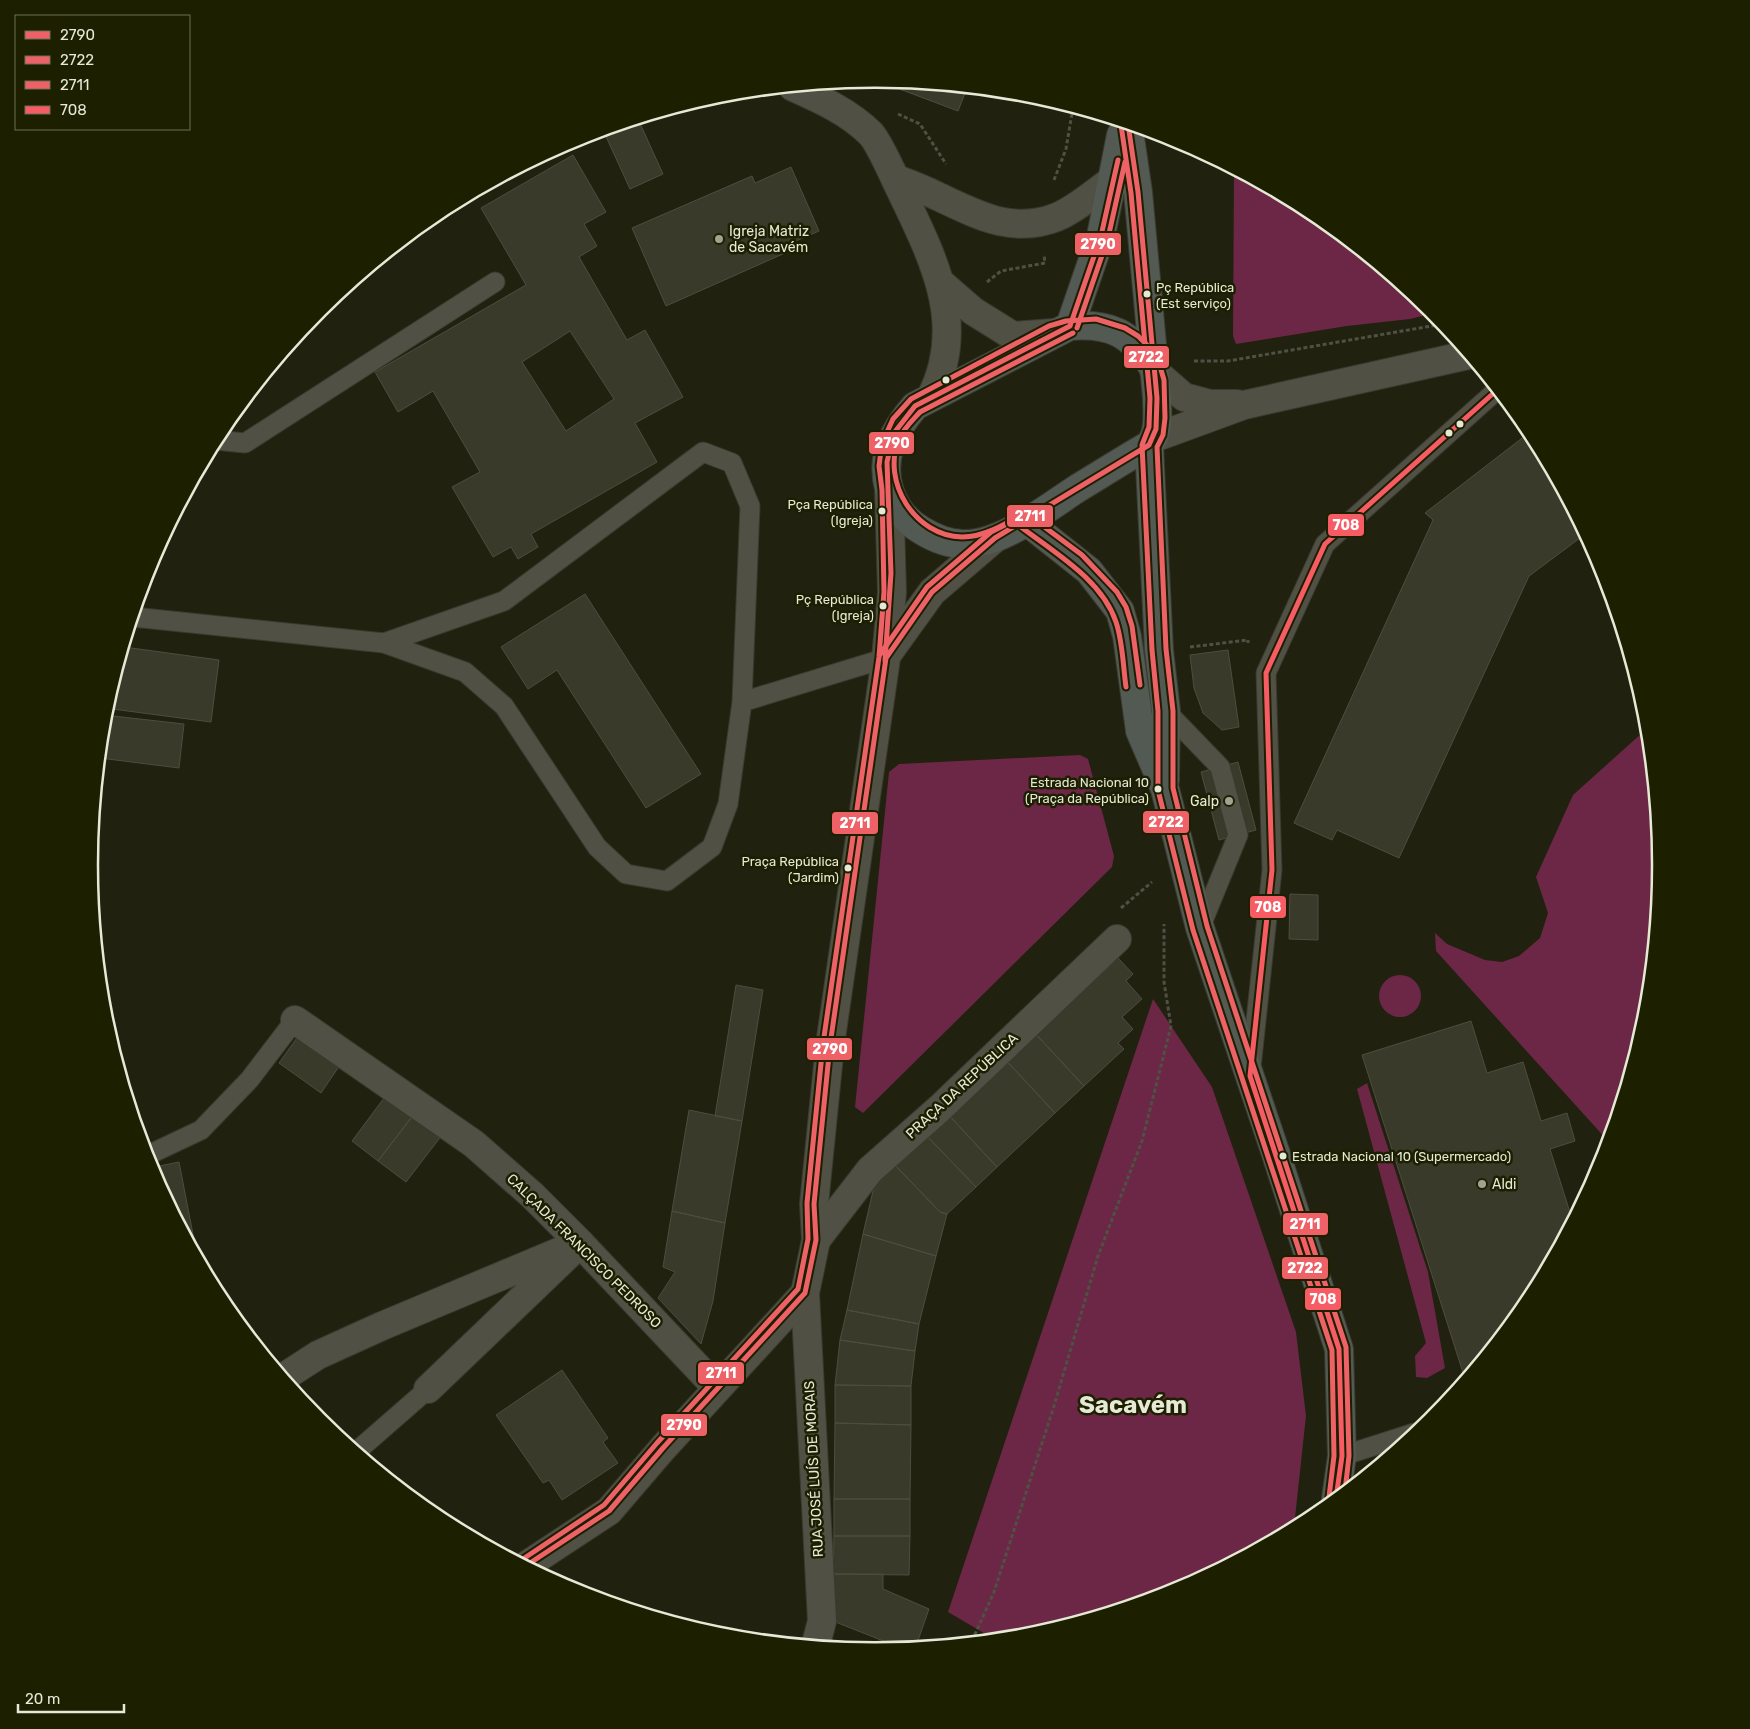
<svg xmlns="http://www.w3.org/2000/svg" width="1750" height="1729" viewBox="0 0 1750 1729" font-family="Rubik,sans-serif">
	<rect width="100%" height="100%" fill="#20210f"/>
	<path fill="#6b2745" d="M1234 170 1312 211 1434 313 1410 319 1347 326 1236 344 1233 336Z
		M1647 720 1661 865 1646 1018 1608 1141 1436 951 1435 933 1447 944 1485 960 1502 962 1519 956 1540 938 1548 913 1536 877 1573 795 1642 733Z
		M1080 755 1088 759 1114 856 1112 867 863 1113 855 1107 889 772 899 764Z
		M1379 996a21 21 0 1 1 42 0a21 21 0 1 1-42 0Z
		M1153 999 1212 1087 1296 1332 1306 1416 1294 1527 1175 1591 1028 1635 994 1639 948 1612Z
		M1367 1083 1428 1272 1445 1368 1427 1378 1416 1377 1415 1356 1426 1343 1357 1089Z"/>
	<path fill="#393a29" stroke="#4d4e3f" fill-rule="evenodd" d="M873 79H875L967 88 958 111Z
		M638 119 663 174 630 189 603 130Z
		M573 155 606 212 584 224 597 246 579 257 627 340 645 330 683 397 635 423 657 462 531 534 538 547 518 559 511 547 493 557 452 487 480 472 433 391 398 412 375 372 526 285 481 208ZM570 331 614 399 566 431 522 362Z
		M791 167 819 231 782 247 785 253 666 306 632 228 752 176 755 183Z
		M1530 432 1602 567 1580 538 1529 576 1399 858 1337 830 1332 840 1294 823 1433 520 1425 513Z
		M585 594 701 774 646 808 557 670 528 689 501 647Z
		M124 647 219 660 211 722 105 708Z
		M1228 650 1239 727 1222 730 1203 713 1194 688 1190 655Z
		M104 715 184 724 179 768 100 758Z
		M1238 762 1256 830 1219 840 1201 772Z
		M1290 894 1318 895V940L1289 939Z
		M1118 958 1133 974 1126 981 1142 999 1122 1017 1133 1029 1118 1043 1124 1049 1084 1086 1031 1029 1087 978 1092 983Z
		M736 985 763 990 742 1121 715 1116Z
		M1471 1021 1487 1073 1523 1062 1541 1121 1567 1113 1575 1141 1550 1149 1572 1219 1528 1301 1465 1379 1362 1055Z
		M1031 1029 1084 1086 1055 1113 1002 1056Z
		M299 1035 340 1065 321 1093 279 1063Z
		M1002 1056 1055 1113 997 1167 945 1111Z
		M387 1094 414 1114 378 1161 352 1141Z
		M689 1110 742 1121 725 1223 672 1211Z
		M945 1111 997 1167 976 1187 923 1132Z
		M414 1114 442 1135 406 1182 378 1161Z
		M923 1132 976 1187 947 1214 940 1212 892 1162Z
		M179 1162 197 1255 150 1168Z
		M892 1162 940 1212 947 1214 936 1256 863 1234 876 1178Z
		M672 1211 725 1223 713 1301 701 1344 658 1298 675 1272 663 1267Z
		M863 1234 936 1256 919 1324 847 1310Z
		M847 1310 919 1324 915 1351 840 1340Z
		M840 1340 915 1351 911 1386 835 1385Z
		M562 1370 608 1438 603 1442 618 1463 562 1500 549 1480 543 1483 496 1415Z
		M835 1385 911 1386V1425L835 1423Z
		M835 1423 911 1425 910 1499H834Z
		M834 1499H910V1536H834Z
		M834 1536H910L909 1575 833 1574Z
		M833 1574H883V1589L929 1609 916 1646 901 1648 833 1621Z"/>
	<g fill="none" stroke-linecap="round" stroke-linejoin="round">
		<g stroke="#3a3b2f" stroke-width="21">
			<path id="lane" d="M215 440 245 443 495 282
				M133 617 384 643 465 672 504 706 597 847 626 874 667 881 712 847 728 804 742 702 750 506 732 463 703 452 504 601 384 643
				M742 702 886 658
				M1166 711 1220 767 1238 835 1200 928
				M1251 1068 1272 870 1266 673 1325 544 1497 390
				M146 1156 201 1130 250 1079 295 1020
				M357 1451 428 1389
				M1342 1456 1414 1433"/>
		</g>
		<g stroke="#3a3b2f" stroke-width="30">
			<path id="street" d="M295 1020 474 1144 532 1195 580 1243 717 1388
				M816 1240 870 1170 939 1109 1117 939
				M805 1293 822 1621 816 1644
				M284 1377 318 1355 382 1326 580 1243
				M428 1389 570 1253"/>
		</g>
		<g stroke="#3a3b2f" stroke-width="30">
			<path id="secondary" d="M793 87C820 99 849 112 871 134 880 144 894 177 901 191 933 258 968 324 931 397
				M895 178C909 184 923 189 937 196 976 214 1012 235 1057 217 1078 208 1095 192 1114 179
				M942 284 973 311 1013 336 1053 333
				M1154 371 1184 397 1210 404H1237
				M1154 438 1244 405 1468 355
				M886 656 932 592 995 538
				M527 1565 609 1511 663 1448 805 1293 816 1240 814 1204 830 1045 886 658 892 592 889 489"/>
		</g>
		<g stroke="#3a3b2f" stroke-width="30">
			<path id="primary" d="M1128 124 1138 192 1157 398C1157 413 1160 433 1149 445L1159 650 1166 711 1165 780
				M1070 326 1101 236 1121 135
				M1149 445C1125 459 1101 474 1078 488 1047 508 1000 546 963 544 947 544 934 538 921 530 906 521 894 506 889 489 880 456 894 430 915 406L1070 326C1111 323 1130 333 1153 367
				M1026 521 1089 571 1120 611 1127 636 1140 731 1165 789 1200 928 1276 1154 1339 1349 1342 1456 1336 1498"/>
		</g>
		<path stroke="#4f5144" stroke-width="3" stroke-dasharray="4 2.5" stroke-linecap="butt" d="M898 114 920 124 946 164
			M1054 180 1066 149 1073 107
			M987 282 1001 271 1045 263 1044 254
			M1194 361H1228L1443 324
			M1190 647 1248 640V643
			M1121 908 1152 882
			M972 1641 994 1592 1054 1406 1098 1256 1142 1141 1171 1026 1164 982V924"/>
		<use href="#lane" stroke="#505144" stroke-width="19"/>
		<use href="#street" stroke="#505144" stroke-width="28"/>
		<use href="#secondary" stroke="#505144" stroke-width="28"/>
		<use href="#primary" stroke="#525a53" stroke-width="28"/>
		<g stroke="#1c1f00" stroke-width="9">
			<path id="bus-1" d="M1070 326 1101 236 1118 160
				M885 661 891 573 887 462 894 433 915 406 1070 326
				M527 1565 609 1511 663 1448 805 1293 816 1240 814 1204 830 1045 886 658 932 592 995 538 1149 445 1156 429 1157 398 1138 192 1128 124"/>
		</g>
		<g stroke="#1c1f00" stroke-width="9">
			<path id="bus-2" d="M1121 125 1131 193 1150 398 1149 427 1142 445 1152 650 1158 711V790L1193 930 1332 1350 1334 1456 1329 1497
				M1077 328 1108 238 1125 162
				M1022 514C1004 525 984 537 962 537 915 536 881 482 899 439 904 428 912 421 920 412L1073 333
				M1021 527C1055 553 1102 580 1116 622 1123 643 1123 666 1126 687"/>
		</g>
		<g stroke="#1c1f00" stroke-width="9">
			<path id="bus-3" d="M879 656 927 587 991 532 1027 514 1082 555 1117 592 1126 607 1132 626 1140 685
				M523 1559 604 1505 657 1443 798 1289 808 1239 807 1203 823 1044 879 657 884 592 882 490 879 466 882 443 893 419 911 399 1049 326 1066 321 1096 319 1125 328 1138 336 1150 348 1159 363 1164 380 1165 418 1163 435 1157 447 1166 649 1173 711V788L1207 926 1346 1347 1349 1456 1345 1491"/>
		</g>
		<g stroke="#1c1f00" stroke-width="9">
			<path id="bus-4" d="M1336 1498 1342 1456 1339 1349 1250 1076 1272 870 1266 673 1325 544 1497 390"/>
		</g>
		<use href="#bus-1" stroke="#ee6267" stroke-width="5"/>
		<use href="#bus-2" stroke="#ee6267" stroke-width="5"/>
		<use href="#bus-3" stroke="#ee6267" stroke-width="5"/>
		<use href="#bus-4" stroke="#f75b64" stroke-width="5"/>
	</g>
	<g fill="#a1a390" stroke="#1c1f00" stroke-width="2">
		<circle cx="719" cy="239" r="5"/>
		<circle cx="1229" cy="801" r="5"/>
		<circle cx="1482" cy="1184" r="5"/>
	</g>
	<g fill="#e6e9d5" stroke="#1c1f00" stroke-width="2">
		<circle cx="1147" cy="294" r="4.5"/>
		<circle cx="946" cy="380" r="4.5"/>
		<circle cx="1460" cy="424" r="4.5"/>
		<circle cx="1449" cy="433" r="4.5"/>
		<circle cx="882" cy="511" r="4.5"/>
		<circle cx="883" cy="606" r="4.5"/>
		<circle cx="1158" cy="789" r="4.5"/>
		<circle cx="848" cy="868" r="4.5"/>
		<circle cx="1283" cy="1156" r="4.5"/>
	</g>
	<g text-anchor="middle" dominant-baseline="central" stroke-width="5" stroke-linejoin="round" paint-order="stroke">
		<g font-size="13" fill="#e6e9d5" stroke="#1c1f00" text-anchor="end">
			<text x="1156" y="287" text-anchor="start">Pç República<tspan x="1156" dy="16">(Est serviço)</tspan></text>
			<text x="873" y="504">Pça República<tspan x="873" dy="16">(Igreja)</tspan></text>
			<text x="874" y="599">Pç República<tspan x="874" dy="16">(Igreja)</tspan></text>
			<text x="1149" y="782">Estrada Nacional 10<tspan x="1149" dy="16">(Praça da República)</tspan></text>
			<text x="839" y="861">Praça República<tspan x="839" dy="16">(Jardim)</tspan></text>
			<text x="1292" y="1156" text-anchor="start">Estrada Nacional 10 (Supermercado)</text>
		</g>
		<g font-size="14" fill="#e6e9d5" stroke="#1c1f00" text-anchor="start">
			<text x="729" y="231">Igreja Matriz<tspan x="729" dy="16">de Sacavém</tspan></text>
			<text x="1219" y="801" text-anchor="end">Galp</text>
			<text x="1492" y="1184">Aldi</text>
		</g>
		<g font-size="14" fill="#e6e9d5" stroke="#1c1f00">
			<text transform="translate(962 1086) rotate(-43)">PRAÇA DA REPÚBLICA</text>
			<text transform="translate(584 1251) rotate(45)">CALÇADA FRANCISCO PEDROSO</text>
			<text transform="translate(814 1469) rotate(-93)">RUA JOSÉ LUÍS DE MORAIS</text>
		</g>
		<g font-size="24" font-weight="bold" fill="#e6e9d5" stroke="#1c1f00">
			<text x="1133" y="1405">Sacavém</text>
		</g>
	</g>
	<path d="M0 0H1750V1729H0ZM98 865a777 777 0 1 1 1554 0a777 777 0 1 1-1554 0Z" fill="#1c1f00" fill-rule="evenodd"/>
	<path fill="none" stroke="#e6e9d5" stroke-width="2.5" d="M98 865a777 777 0 1 1 1554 0a777 777 0 1 1-1554 0Z"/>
	<g stroke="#1c1f00" stroke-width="2">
		<rect x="1074" y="232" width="48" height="24" rx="5" fill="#ee6267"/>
		<rect x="1123" y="345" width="47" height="24" rx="5" fill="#ee6267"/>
		<rect x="868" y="431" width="47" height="24" rx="5" fill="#ee6267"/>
		<rect x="1006" y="504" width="48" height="24" rx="5" fill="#ee6267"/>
		<rect x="1327" y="513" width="38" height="24" rx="5" fill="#f75b64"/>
		<rect x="1142" y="810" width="48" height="24" rx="5" fill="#ee6267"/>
		<rect x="831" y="811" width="48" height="24" rx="5" fill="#ee6267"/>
		<rect x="1249" y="895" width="38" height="24" rx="5" fill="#f75b64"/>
		<rect x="806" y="1037" width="47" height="24" rx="5" fill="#ee6267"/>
		<rect x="1282" y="1212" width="47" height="24" rx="5" fill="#ee6267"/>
		<rect x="1281" y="1256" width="48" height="24" rx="5" fill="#ee6267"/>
		<rect x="1304" y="1287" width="38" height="24" rx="5" fill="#f75b64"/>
		<rect x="697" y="1361" width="48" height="24" rx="5" fill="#ee6267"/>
		<rect x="660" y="1413" width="48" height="24" rx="5" fill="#ee6267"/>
	</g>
	<g font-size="14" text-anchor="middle" font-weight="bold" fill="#fff">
		<text x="1098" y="249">2790</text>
		<text x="1146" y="362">2722</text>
		<text x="892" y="448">2790</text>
		<text x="1030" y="521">2711</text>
		<text x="1346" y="530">708</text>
		<text x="1166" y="827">2722</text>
		<text x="855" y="828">2711</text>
		<text x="1268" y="912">708</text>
		<text x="830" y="1054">2790</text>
		<text x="1305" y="1229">2711</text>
		<text x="1305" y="1273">2722</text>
		<text x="1323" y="1304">708</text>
		<text x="721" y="1378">2711</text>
		<text x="684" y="1430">2790</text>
	</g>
	<rect x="15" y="15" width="175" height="115" fill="#1c1f00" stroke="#6d7055"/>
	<rect x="25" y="31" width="25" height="8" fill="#ee6267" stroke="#6d7055"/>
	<text x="60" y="40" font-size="15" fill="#e6e9d5">2790</text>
	<rect x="25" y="56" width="25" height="8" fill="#ee6267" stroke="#6d7055"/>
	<text x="60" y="65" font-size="15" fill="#e6e9d5">2722</text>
	<rect x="25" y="81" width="25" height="8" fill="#ee6267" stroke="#6d7055"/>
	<text x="60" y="90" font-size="15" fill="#e6e9d5">2711</text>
	<rect x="25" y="106" width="25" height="8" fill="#f75b64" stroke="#6d7055"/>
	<text x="60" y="115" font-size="15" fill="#e6e9d5">708</text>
	<path d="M18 1704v8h106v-8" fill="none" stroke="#e6e9d5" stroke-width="2.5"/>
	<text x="25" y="1704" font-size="15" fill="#e6e9d5" stroke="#1c1f00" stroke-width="4" paint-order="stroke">20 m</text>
</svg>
